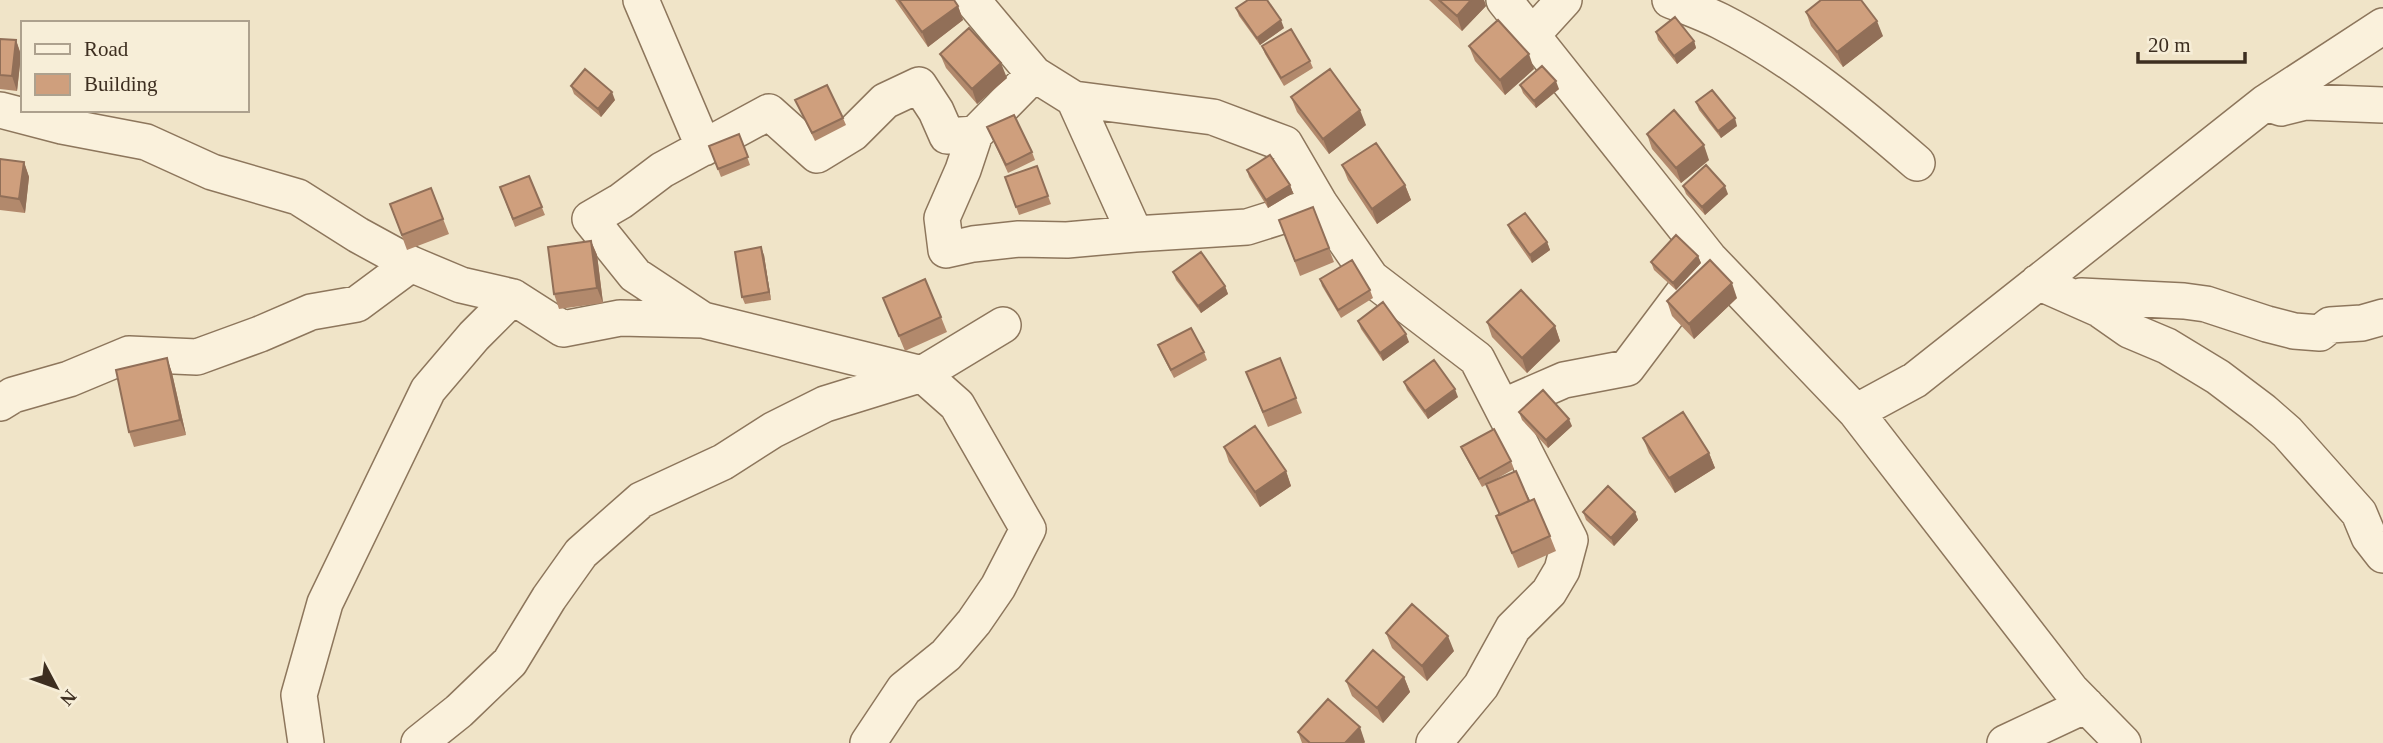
<svg xmlns="http://www.w3.org/2000/svg" width="2383" height="743" viewBox="0 0 2383 743" font-family="'Times New Roman',serif">
	<rect width="100%" height="100%" fill="#f0e4c8"/>
	<g fill="none" stroke-linecap="round" stroke-linejoin="round">
		<g stroke="#8d765c" stroke-width="38">
			<path id="street" d="M641 0 704 148
				M972 0 1034 74 1074 99 1213 117 1285 144 1320 204 1371 278 1477 359 1570 540 1562 570 1549 592 1513 628 1481 686 1434 743
				M1504 0 1709 258 1856 412 2071 690 2123 743
				M1670 0C1687 7 1704 13 1720 21 1793 58 1856 110 1917 163
				M1532 35 1564 0
				M2266 103 2281 108 2305 102 2383 105
				M0 110 62 126 146 142 212 172 298 197 358 235 411 264 461 285 513 297 563 329 620 318 703 320
				M975 134 963 170 942 218 946 250 973 244 1019 239 1067 240 1135 234 1074 99
				M1135 234 1247 227 1320 204
				M2038 282 2099 309 2129 330 2167 346 2218 377 2263 411 2287 432 2359 513 2369 537 2383 555
				M2081 296 2184 301 2206 304 2267 324 2294 331 2320 333 2330 325 2362 323 2383 317
				M1003 325 922 374 703 320 635 275 590 219 621 201 662 170 769 112 817 155 853 133 885 101 919 85 936 111 947 136 975 134 1034 74
				M0 403 13 395 69 379 129 354 197 357 260 334 311 312 357 304 411 264
				M1502 407 1564 380 1627 368 1699 272
				M1856 412 1915 380 2265 103 2383 26
				M306 743 299 695 325 603 428 390 474 336 513 297
				M419 743 459 711 510 662 549 598 581 553 641 500 723 462 773 430 825 404 922 374 957 405 1028 529 998 587 974 622 946 655 904 689 868 743
				M2005 743 2086 705"/>
		</g>
		<use href="#street" stroke="#faf1dc" stroke-width="35"/>
	</g>
	<path fill="#b2896c" d="M895 0H954L958 6 963 20 928 47Z
		M1429 0H1484L1486 6 1462 31Z
		M1236 8 1284 28 1260 45 1239 16Z
		M1806 12 1883 36 1843 67 1811 26Z
		M1656 32 1694 41 1696 48 1677 64 1658 40Z
		M0 39 16 40 21 55 17 91 0 89Z
		M1262 46 1310 61 1313 68 1284 86 1265 54Z
		M1469 46 1534 69 1505 95 1475 61Z
		M940 54 1007 78 977 104 946 68Z
		M1520 85 1559 89 1536 108 1523 93Z
		M571 86 615 100 601 117 574 94Z
		M1291 97 1366 125 1329 154 1297 112Z
		M795 100 843 118 846 125 815 141Z
		M1696 102 1737 126 1721 138 1699 110Z
		M987 127 1032 152 1035 160 1008 173Z
		M739 134 750 165 721 177 709 146Z
		M1647 134 1709 160 1681 183 1652 149Z
		M0 159 24 162 29 177 25 213 0 210Z
		M1342 165 1405 185 1411 200 1377 224 1348 180Z
		M1037 166 1051 204 1019 215 1005 177Z
		M1247 170 1290 185 1293 193 1268 208 1249 177Z
		M529 176 545 215 515 227 500 187Z
		M1683 186 1728 194 1705 215 1686 194Z
		M431 188 449 234 407 250 390 204Z
		M1313 207 1334 262 1300 276 1279 220Z
		M1508 225 1547 242 1550 250 1532 263 1511 233Z
		M591 241 597 255 603 303 559 309 554 294Z
		M764 255 771 300 745 304 742 297Z
		M1698 256 1701 263 1676 290 1654 270 1651 262Z
		M1173 272 1225 286 1228 294 1201 313 1176 280Z
		M1320 279 1370 290 1373 298 1341 318 1322 286Z
		M883 298 941 317 947 332 905 351Z
		M1737 298 1694 339 1672 316 1667 301Z
		M1358 321 1409 342 1383 361 1361 329Z
		M1487 322 1555 326 1560 341 1527 373 1492 337Z
		M1158 345 1204 352 1207 360 1174 378 1161 353Z
		M167 358 172 373 186 435 134 447 129 432Z
		M1280 358 1302 413 1268 427 1246 372Z
		M1404 382 1458 397 1428 419 1407 390Z
		M1519 412 1572 426 1548 448 1522 420Z
		M1643 438 1709 453 1715 468 1675 493 1649 453Z
		M1224 447 1286 471 1291 486 1260 507 1229 462Z
		M1461 447 1511 461 1514 469 1482 487 1464 454Z
		M1529 501 1550 536 1556 551 1518 568 1496 516Z
		M1583 512H1635L1638 520 1614 546 1586 520Z
		M1386 633 1454 651 1427 681 1392 648Z
		M1404 677 1410 692 1383 723 1352 696 1346 681Z
		M1298 732 1365 742 1364 743H1302Z"/>
	<path fill="#916f58" d="M1471 0H1484L1486 6 1462 31 1457 16Z
		M958 6 963 20 928 47 922 32Z
		M1281 20 1284 28 1260 45 1257 38Z
		M1877 21 1883 36 1843 67 1837 52Z
		M16 40 21 55 17 91 12 76Z
		M1694 41 1696 48 1677 64 1674 56Z
		M1529 54 1534 69 1505 95 1500 80Z
		M1001 63 1007 78 977 104 972 89Z
		M1556 81 1559 89 1536 108 1534 101Z
		M612 92 615 100 601 117 598 109Z
		M1360 110 1366 125 1329 154 1323 139Z
		M1735 118 1737 126 1721 138 1718 131Z
		M1704 145 1709 160 1681 183 1676 168Z
		M24 162 29 177 25 213 19 199Z
		M1290 185 1293 193 1268 208 1266 200Z
		M1405 185 1411 200 1377 224 1372 209Z
		M1725 186 1728 194 1705 215 1702 207Z
		M591 241 597 255 603 303 597 288Z
		M1547 242 1550 250 1532 263 1530 255Z
		M761 247 764 255 771 300 769 292Z
		M1698 256 1701 263 1676 290 1673 283Z
		M1732 283 1737 298 1694 339 1689 324Z
		M1225 286 1228 294 1201 313 1198 306Z
		M1555 326 1560 341 1527 373 1522 358Z
		M1406 334 1409 342 1383 361 1380 353Z
		M167 358 172 373 186 435 180 420Z
		M1455 389 1458 397 1428 419 1425 411Z
		M1569 419 1572 426 1548 448 1546 440Z
		M1709 453 1715 468 1675 493 1669 478Z
		M1286 471 1291 486 1260 507 1255 492Z
		M1635 512 1638 520 1614 546 1611 538Z
		M1448 636 1454 651 1427 681 1422 666Z
		M1404 677 1410 692 1383 723 1377 708Z
		M1360 727 1365 742 1364 743H1345Z"/>
	<path fill="#cf9f7d" stroke="#916f58" stroke-width="2" d="M899 0H954L958 6 922 32Z
		M1248 0H1267L1281 20 1257 38 1236 8Z
		M1439 0H1471L1457 16Z
		M1821 0H1861L1877 21 1837 52 1806 12Z
		M1675 17 1694 41 1674 56 1656 32Z
		M1498 20 1529 54 1500 80 1469 46Z
		M969 28 1001 63 972 89 940 54Z
		M1291 29 1310 61 1281 78 1262 46Z
		M0 39 16 40 12 76 0 75Z
		M1542 66 1556 81 1534 101 1520 85Z
		M585 69 612 92 598 109 571 86Z
		M1330 69 1360 110 1323 139 1291 97Z
		M827 85 843 118 812 133 795 100Z
		M1712 90 1735 118 1718 131 1696 102Z
		M1674 110 1704 145 1676 168 1647 134Z
		M1014 115 1032 152 1006 165 987 127Z
		M739 134 748 157 718 169 709 146Z
		M1376 143 1405 185 1372 209 1342 165Z
		M1270 155 1290 185 1266 200 1247 170Z
		M0 159 24 162 19 199 0 196Z
		M1706 165 1725 186 1702 207 1683 186Z
		M1037 166 1048 196 1016 207 1005 177Z
		M529 176 542 207 513 219 500 187Z
		M431 188 443 219 402 235 390 204Z
		M1313 207 1329 248 1295 261 1279 220Z
		M1525 213 1547 242 1530 255 1508 225Z
		M1676 235 1698 256 1673 283 1651 262Z
		M591 241 597 288 554 294 548 247Z
		M761 247 769 292 742 297 735 252Z
		M1201 252 1225 286 1198 306 1173 272Z
		M1352 260 1370 290 1338 310 1320 279Z
		M1710 260 1732 283 1689 324 1667 301Z
		M925 279 941 317 899 336 883 298Z
		M1521 290 1555 326 1522 358 1487 322Z
		M1383 302 1406 334 1380 353 1358 321Z
		M1191 328 1204 352 1171 370 1158 345Z
		M167 358 180 420 129 432 116 370Z
		M1280 358 1296 398 1263 412 1246 372Z
		M1434 360 1455 389 1425 411 1404 382Z
		M1543 390 1569 419 1546 440 1519 412Z
		M1683 412 1709 453 1669 478 1643 438Z
		M1255 426 1286 471 1255 492 1224 447Z
		M1494 429 1511 461 1479 479 1461 447Z
		M1516 471 1529 501 1500 515 1486 484Z
		M1608 486 1635 512 1611 538 1583 512Z
		M1534 499 1550 536 1512 553 1496 516Z
		M1412 604 1448 636 1422 666 1386 633Z
		M1373 650 1404 677 1377 708 1346 681Z
		M1328 699 1360 727 1345 743H1310L1298 732Z"/>
	<rect x="21" y="21" width="228" height="91" fill="#f7eed8" stroke="#ada18e" stroke-width="2"/>
	<rect x="35" y="44" width="35" height="10" fill="#faf1dc" stroke="#ada18e" stroke-width="2"/>
	<text x="84" y="56" font-size="21" fill="#3d2e20">Road</text>
	<rect x="35" y="74" width="35" height="21" fill="#cf9f7d" stroke="#ada18e" stroke-width="2"/>
	<text x="84" y="91" font-size="21" fill="#3d2e20">Building</text>
	<g transform="translate(56 687) rotate(131)" stroke="#f7eed8" stroke-width="5" paint-order="stroke">
	<path d="M0-5L12 26L0 18L-12 26Z" fill="#3d2e20"/>
	<text y="-10" font-size="19" font-weight="bold" text-anchor="middle" fill="#3d2e20">N</text>
	</g>
	<path d="M2138 52v10h107v-10" fill="none" stroke="#3d2e20" stroke-width="3.5"/>
	<text x="2148" y="52" font-size="21" fill="#3d2e20" stroke="#f7eed8" stroke-width="5" paint-order="stroke">20 m</text>
</svg>
